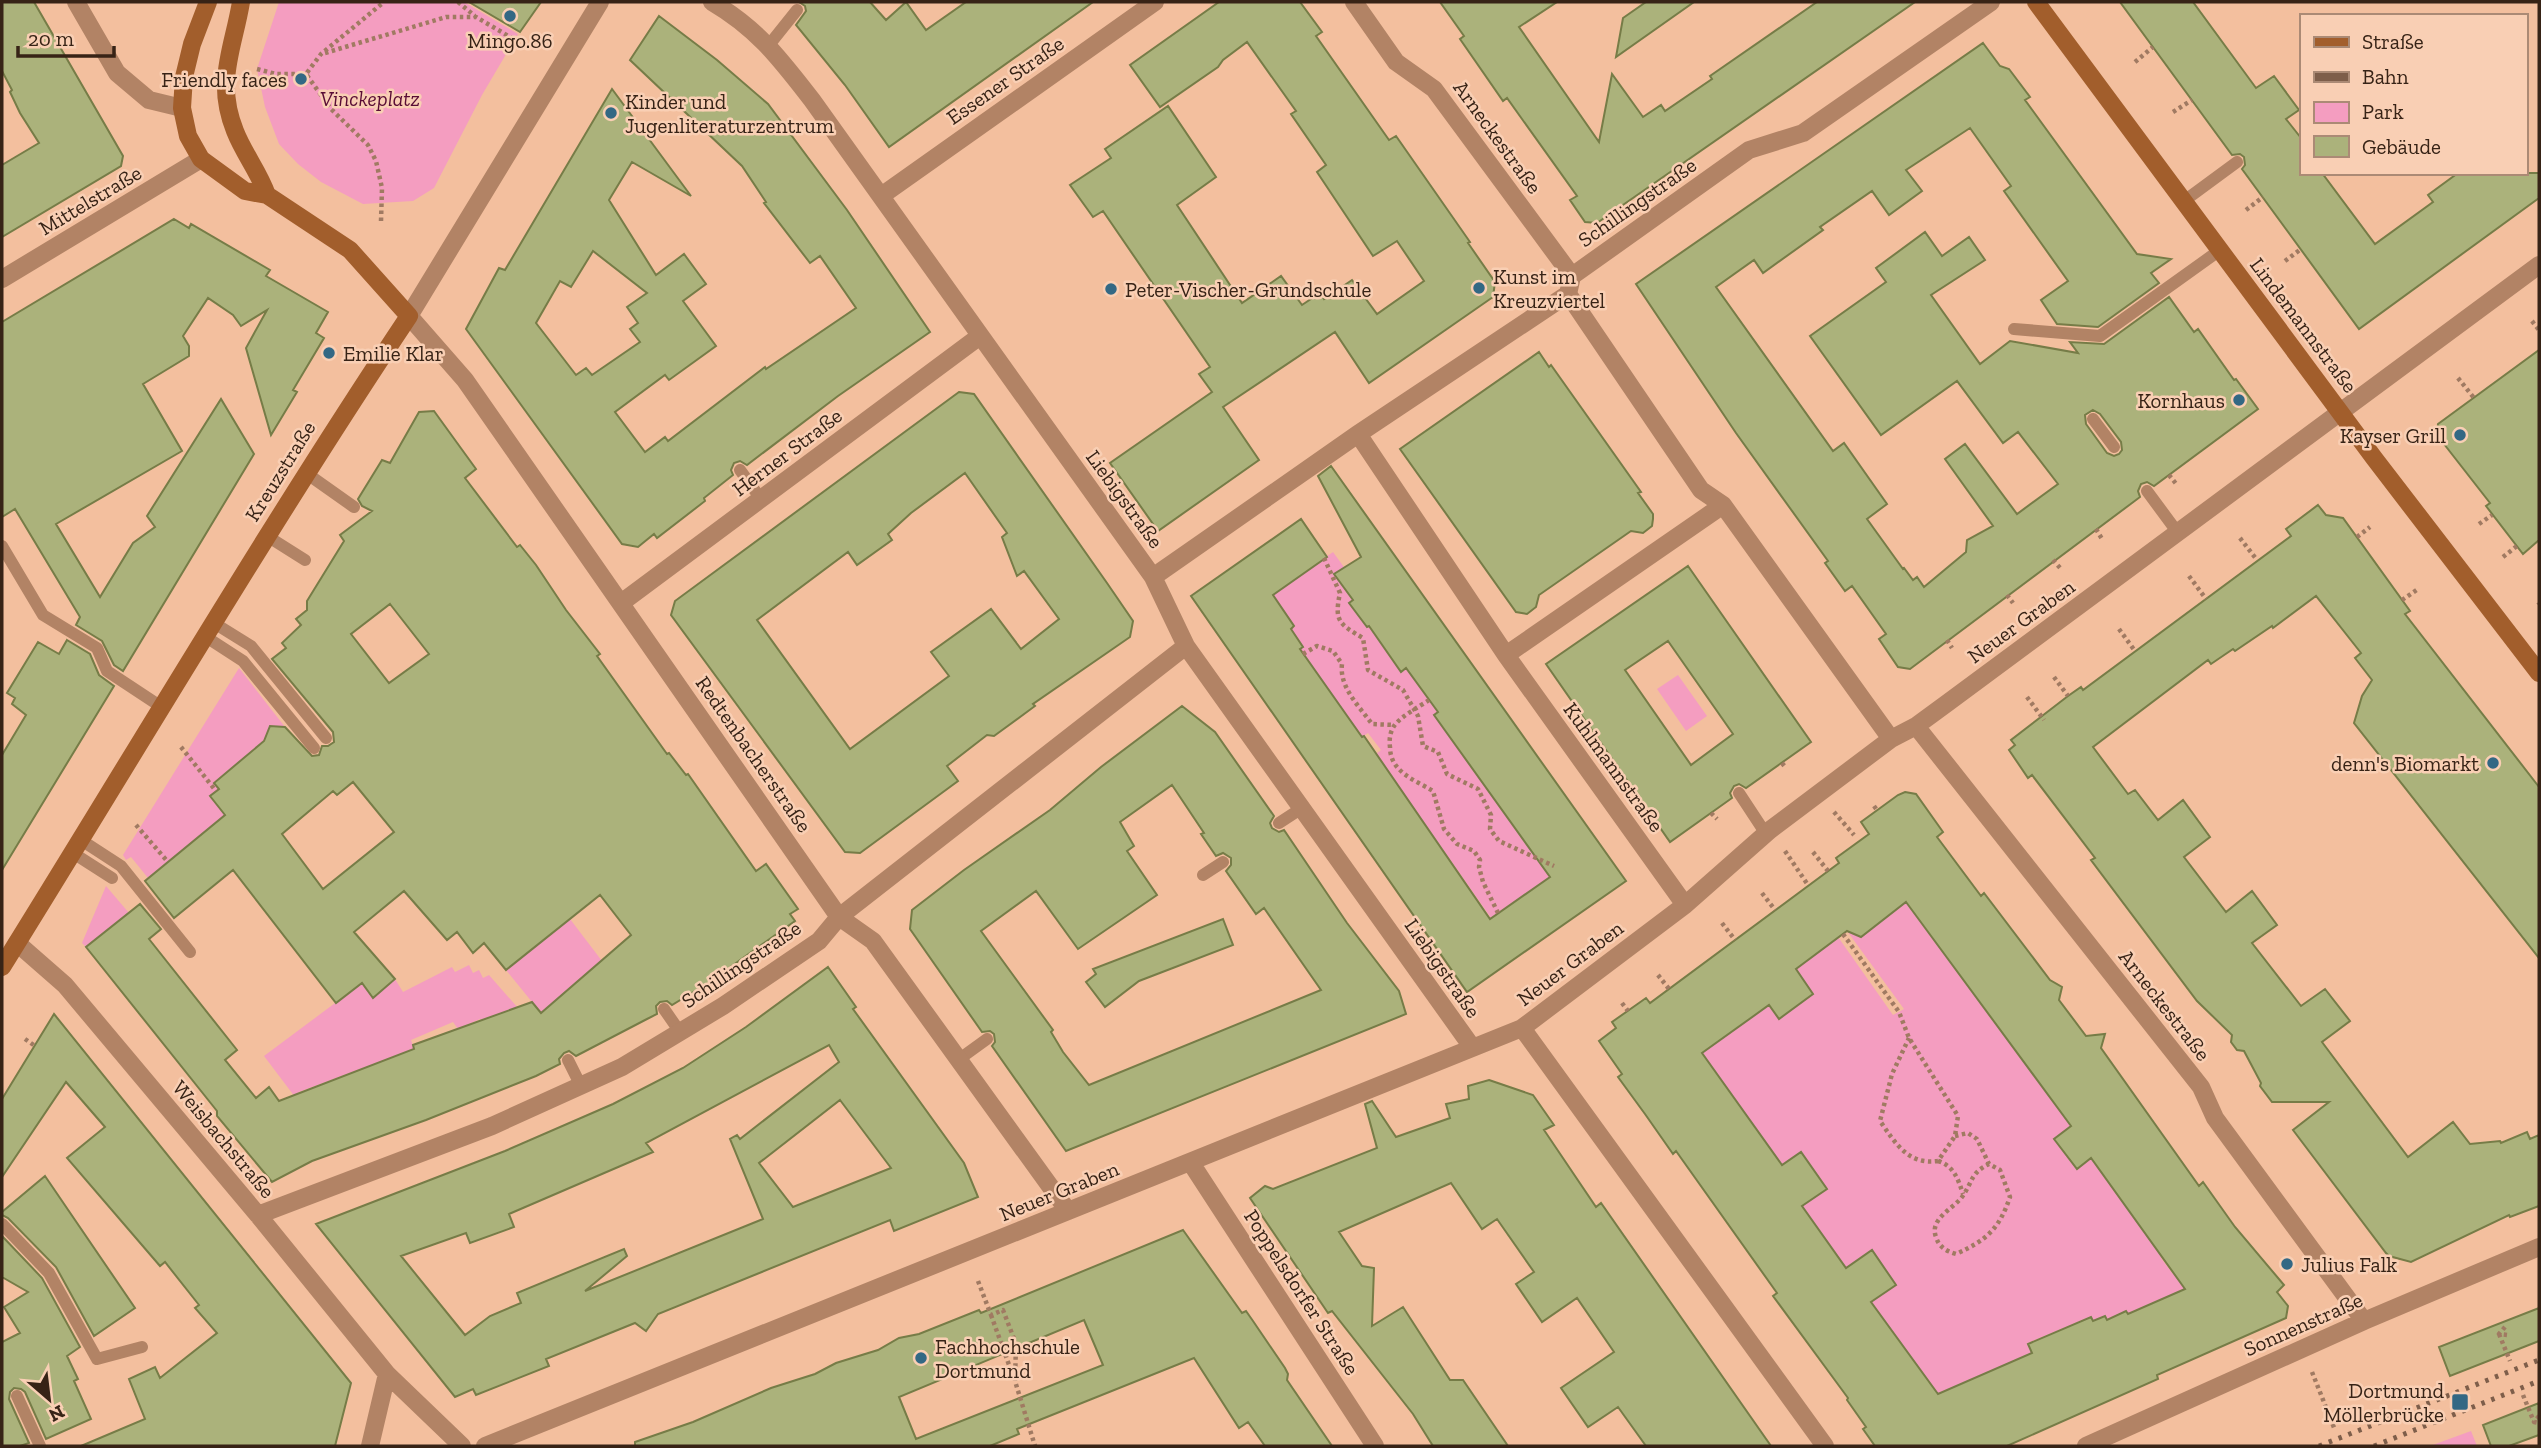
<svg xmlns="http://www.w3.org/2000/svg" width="2541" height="1448" viewBox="0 0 2541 1448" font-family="'Zilla Slab',serif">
	<rect width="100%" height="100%" fill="#f3bf9e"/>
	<path fill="#f49dc0" d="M279 2H464L518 34 482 95 434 188 413 201 363 204 321 182 298 164 279 144 265 107 257 69Z
		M1333 552 1349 574 1353 600 1350 603 1367 627 1370 625 1401 672 1407 668 1438 712 1435 715 1478 776 1558 872 1491 918 1376 754 1381 750 1368 733 1362 737 1299 649 1291 629 1294 626 1284 611 1279 615 1267 598Z
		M239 668 285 727 214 783 219 789 210 796 225 815 148 878 131 857 126 860 123 855Z
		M1678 675 1707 716 1686 731 1657 689Z
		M1913 866 1924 926 2071 1126 2054 1139 2076 1169 2095 1155 2174 1248 2161 1258 2173 1274 2199 1255 2220 1274 2129 1317 2126 1311 2107 1320 2093 1321 2090 1317 2028 1343 2032 1353 1958 1385 1940 1398 1931 1383 1920 1389 1871 1302 1896 1285 1872 1251 1846 1268 1802 1206 1827 1189 1801 1152 1776 1169 1761 1135 1691 1042 1765 1000 1779 1018 1813 994 1796 969 1838 937 1893 1015 1904 1009 1847 931 1861 937Z
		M106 886 129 913 86 947 82 943Z
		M570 919 602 961 541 1013 506 970Z
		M469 965 473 973 479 970 483 978 489 975 518 1008 483 1023 480 1019 458 1029 453 1022 411 1040 414 1049 299 1092 295 1097 264 1056 362 983 374 997 395 979 403 992 452 967 455 972Z
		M2471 1431 2477 1446H2430Z"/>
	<path fill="#abb27b" stroke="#767c47" stroke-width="2" fill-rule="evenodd" d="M2 2H34L123 156 121 166 2 237V165L39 143 20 113 10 92 12 90 2 71Z
		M469 2H541L520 32Z
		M799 2H870L886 20 906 2 926 30 966 2H1093L889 147 845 85 796 25 806 11 805 6Z
		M1219 2H1300L1322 32 1316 36 1389 140 1396 136 1470 242 1468 243 1495 282 1493 297 1369 383 1335 332 1223 407 1259 460 1158 531 1110 463 1212 392 1199 374 1210 367 1103 211 1093 217 1070 185 1111 158 1105 149 1168 106 1216 177 1177 205 1242 303 1281 276 1302 305 1320 293 1324 299 1352 280 1377 314 1424 281 1397 241 1373 256 1317 172 1326 165 1291 114 1296 111 1247 42 1223 60 1218 67 1160 107 1130 65Z
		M1440 2H1557L1519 27 1599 142 1612 74 1643 117 1661 105 1665 111 1712 79 1710 76 1817 2H1915L1597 223 1585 222 1570 200 1577 196 1507 98 1503 101 1460 39 1464 36Z
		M1646 2H1694L1616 57 1623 18Z
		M2120 2H2193L2256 88 2274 76 2299 110 2286 119 2301 138V173H2322L2375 244 2433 202 2428 195 2458 173H2539V198L2359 329 2242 169 2245 165 2244 157 2240 154 2232 155Z
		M659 16 717 60 768 104 847 210 930 332 838 396 747 465 740 461 734 463 731 470 733 475 704 498 705 501 657 538 654 534 638 547 622 544 466 329 499 268 505 270 612 89 691 196 632 162 609 200 656 275 684 254 706 284 683 301 716 346 669 380 665 375 615 412 645 452 665 437 668 441 765 367 766 369 856 308 820 256 810 263 764 203 766 202 742 166 630 60ZM593 251 647 293 627 307 638 323 630 329 640 342 592 375 586 368 576 375 536 323 560 281 571 287Z
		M1983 43 2000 66 2009 69 2030 97 2025 100 2137 254 2171 259 2151 273 2159 283 2098 327 2057 324 2041 300 2068 281 2004 191 2011 186 1970 128 1906 170 1922 191 1889 215 1872 191 1820 227 1823 230 1763 273 1754 260 1716 287 1833 451 1844 443 1887 504 1867 519 1903 569 1904 568 1913 580 1917 577 1924 587 1966 552 1967 540 1993 526 1945 459 1965 444 2017 514 2058 484 2018 432 2003 443 1957 381 1881 435 1810 336 1886 282 1876 268 1925 232 1942 256 1969 237 1985 260 1931 295 1980 364 2010 341 2078 353 2070 342 2104 344 2169 297 2194 332 2198 329 2234 380 2236 379 2258 409 2154 486 2147 482 2141 484 2138 491 2140 497 2136 500 1910 669 1898 667 1879 639 1886 634 1852 586 1845 591 1825 563 1828 561 1736 433 1636 284ZM2093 410 2100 414 2121 442 2122 450 2119 454 2114 456 2107 453 2086 424 2085 415Z
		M174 219 189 228 191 224 270 270 266 276 328 312 316 333 324 338 293 390 297 392 271 435 246 348 267 310 241 326 233 315 208 298 183 336 189 346V356L143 384 182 451 56 524 100 597 133 543 155 527 147 516 221 399 254 454 123 671 114 665 102 641 76 625 80 617 15 509 2 517V322Z
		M2539 350V540L2523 554 2486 506 2490 503 2437 435 2438 424Z
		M1539 352 1549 367 1551 365 1641 492 1638 493 1653 514V519L1652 526 1643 533 1631 531 1539 595 1536 607 1527 614 1516 612 1400 449Z
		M959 392 974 394 1107 583 1133 621 1130 637 1033 704 1035 706 994 736 987 735 947 766 958 781 939 795 860 853 845 852 671 615 675 601ZM965 473 1007 533 1002 537 1017 576 1024 571 1059 619 1021 649 991 609 931 652 949 676 850 749 757 620 848 552 857 565 892 540 888 534 911 513Z
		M434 411 476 469 465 478 517 547 520 545 536 565 566 610 600 654 597 656 667 754 669 753 686 775 688 774 756 871 766 864 798 909 790 914 795 921 708 983 672 1005 667 1001 660 1002 656 1006 657 1014 647 1019 576 1056 569 1051 564 1053 559 1059 560 1064 536 1076 426 1120 312 1161 272 1182 217 1116V1111L86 947 140 904 161 929 149 939 237 1050 225 1060 256 1098 269 1087 279 1101 414 1049 413 1045 532 1002 541 1013 631 935 600 895 506 970 484 943 473 953 457 932 447 940 404 891 354 932 395 979 373 998 362 983 336 1003 233 870 174 918 145 881 225 815 210 796 219 789 214 783 264 741 270 726 285 727 312 756 319 755 322 746H328L334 742 333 732 272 659 286 648 282 643 301 625 296 619 307 610V601L344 541 340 535 372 511 362 506 358 499 382 460 390 463 419 412ZM390 604 429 654 389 683 351 634ZM353 782 394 832 323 889 282 834 333 791 337 795Z
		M1331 466 1626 881 1467 992 1191 596 1301 519 1327 557 1273 595 1294 626 1291 629 1303 647 1300 649 1362 737 1364 736 1490 919 1550 877 1434 715 1438 712 1406 668 1401 672 1369 626 1367 627 1349 603 1353 600 1334 574 1361 557 1318 476Z
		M2318 505 2326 515 2343 518 2410 611 2405 614 2539 787V958L2354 723 2362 696 2372 680 2355 658 2361 653 2316 596 2273 628 2272 626 2235 651 2233 649 2211 664 2208 660 2093 747 2128 794 2135 790 2158 820 2183 800 2210 837 2184 857 2226 912 2252 891 2277 925 2252 943 2301 1006 2325 989 2350 1021 2322 1042 2408 1157 2453 1122 2470 1144 2500 1141 2501 1143 2527 1132 2530 1139 2539 1135V1206L2510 1217 2509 1215 2411 1262 2389 1256 2386 1253 2293 1130 2329 1102H2272L2260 1086 2261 1083 2244 1051 2237 1050 2231 1042 2232 1035 2197 1001 2091 860 2095 858 2032 775 2028 778 2009 750 2015 745 2011 740 2068 696 2081 687 2083 690 2291 536 2286 529Z
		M1688 566 1811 742 1746 788 1739 784 1734 786 1730 793 1732 798 1670 842 1546 664ZM1668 641 1733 734 1691 765 1625 670Z
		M67 640 90 654 99 675 114 686 2 870V755L26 715 12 704 15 698 7 693 38 642 59 654Z
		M1182 706 1215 732 1274 816 1270 823 1272 828 1279 832 1284 830 1347 923 1399 991 1406 1014 1066 1151 992 1046 995 1042 994 1034 990 1031 982 1032 910 929 912 910 964 870 1050 810 1101 767ZM1172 785 1204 833 1201 834 1216 856 1223 853 1231 858V865L1226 871 1256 914 1264 908 1321 990 1089 1085 1063 1052 1051 1032 1053 1030 981 931 1036 891 1078 949 1157 895 1127 851 1134 846 1120 822Z
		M1905 792 1916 794 1943 832 1937 837 1981 896 1984 893 2050 980 2062 987 2059 1000 2086 1036 2105 1034 2101 1048 2199 1186 2203 1182 2235 1227 2284 1285 2277 1292 2288 1306 2286 1318 2157 1375 2158 1379 2007 1446H1875L1863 1429 1866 1427 1847 1400 1848 1398 1773 1296 1777 1293 1676 1151 1673 1154 1645 1114 1618 1077 1622 1074 1599 1041 1616 1028 1612 1022 1646 998 1650 1003 1839 863 1836 858 1869 834 1861 822 1898 795ZM1906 902 2071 1126 2054 1139 2077 1169 2091 1158 2185 1289 2128 1314 2126 1311 2107 1320 2105 1316 2093 1321 2091 1317 2028 1344 2032 1353 1938 1394 1871 1302 1896 1285 1872 1250 1846 1268 1802 1206 1827 1189 1801 1152 1782 1165 1702 1053 1769 1005 1779 1019 1813 994 1796 969 1847 931 1861 937Z
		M1223 919 1233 945 1139 981 1105 1007 1086 982 1096 974 1093 969Z
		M828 967 856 1007 853 1009 964 1163 978 1197 894 1231 890 1220 658 1314 646 1331 635 1323 546 1359 549 1366 476 1395 473 1389 455 1397 316 1224 505 1151 613 1104 683 1068 746 1027ZM829 1045 839 1062 740 1139 737 1135 730 1139 763 1219 585 1291 627 1256 624 1249 517 1293 521 1303 490 1316 465 1335 401 1256 466 1233 470 1243 514 1227 509 1214 653 1152 646 1143ZM840 1100 891 1168 793 1207 759 1163Z
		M54 1014 351 1383 335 1446H81L145 1419 129 1379 155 1367 160 1378 217 1333 195 1308 199 1305 165 1262 160 1266 67 1158 105 1127 66 1082 2 1177V1099Z
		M1489 1080 1533 1095 1554 1125 1544 1130 1596 1207 1601 1203 1771 1446H1646L1618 1407 1588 1427 1561 1388 1614 1352 1577 1298 1542 1322 1516 1284 1534 1272 1497 1219 1482 1229 1451 1183 1339 1232 1362 1266 1374 1268 1372 1326 1403 1307 1450 1380H1463L1508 1446H1433L1413 1414 1332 1311 1328 1313 1250 1198 1265 1186 1273 1189 1377 1148 1365 1104 1372 1101 1396 1137 1450 1118 1446 1104 1469 1099 1468 1086Z
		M45 1176 135 1308 94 1336 56 1267 8 1218 2 1215V1212Z
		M1183 1230 1242 1313 1246 1311 1253 1321 1285 1368 1288 1374 1287 1380 1332 1446H1265L1248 1422 1239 1428 1194 1358 1017 1429 1019 1434 990 1446H635V1442L693 1422 771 1388 815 1374 836 1363 878 1350 899 1338 919 1334 979 1310 981 1313ZM1084 1320 1103 1365 916 1439 899 1397Z
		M2 1236 42 1278 80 1347 67 1356 78 1379 74 1381 91 1419 46 1439 25 1392 21 1389 14 1388 10 1392 9 1399 29 1443 20 1446H2V1342L20 1333 4 1307 28 1292 2 1277Z
		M2539 1308V1341L2450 1376 2439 1347Z
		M2539 1403V1435L2509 1446H2491L2483 1425Z"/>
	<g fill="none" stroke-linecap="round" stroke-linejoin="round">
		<path stroke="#a07a62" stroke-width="4.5" stroke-dasharray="3.5 3.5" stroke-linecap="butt" d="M458 2 475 16
			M325 53 446 17H476L522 44
			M2135 62 2153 47
			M257 69 276 74H306
			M2173 112 2192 100
			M2246 210 2263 197
			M381 221 382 188 376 161 368 145 331 109 306 74 321 54 384 2
			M2285 261 2301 249
			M2532 321 2539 330
			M2458 378 2474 398
			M2169 475 2177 485
			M2479 524 2492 515
			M2096 529 2102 539
			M2357 537 2370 527
			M2240 538 2257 560
			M2503 557 2517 546
			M1324 558 1340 593C1334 621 1339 624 1363 638L1368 670 1403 690 1418 716 1423 746 1438 752 1447 774 1478 789 1491 815 1490 829 1499 841 1554 866
			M2053 560 2061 569
			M2189 576 2206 599
			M2007 595 2013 603
			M2402 600 2418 589
			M2538 605 2539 604
			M2119 629 2135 651
			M1947 640 1952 648
			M1303 654 1317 646 1333 651 1342 664C1339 687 1359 706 1372 724L1394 725
			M2054 677 2068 696
			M2027 697 2044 720
			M1429 700C1419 707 1401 716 1394 726 1390 732 1389 740 1390 747 1390 772 1415 780 1433 791L1444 829 1457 844 1474 851 1480 860 1479 867 1483 882 1498 913
			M181 747 216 791
			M1782 763 1786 768
			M1874 806 1877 810
			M1834 812 1854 835
			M1711 813 1717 819
			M136 825 168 862
			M1785 851 1808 885
			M1813 852 1828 871
			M1762 893 1775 910
			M1722 923 1735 940
			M1843 934 1899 1012 1909 1038 1958 1116 1955 1136 1938 1161C1908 1165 1896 1144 1880 1121L1892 1074 1909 1038
			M1658 975 1669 989
			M1622 1003 1628 1011
			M25 1039 35 1046
			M1955 1136 1968 1133 1977 1139 1989 1164 2000 1170 2010 1197C1999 1229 1987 1240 1956 1254 1946 1251 1939 1247 1936 1237 1929 1219 1953 1209 1962 1197 1973 1182 1970 1173 1989 1164
			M1938 1161C1954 1166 1958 1179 1963 1194
			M978 1281 991 1315 1003 1310 1016 1344 1015 1381 1035 1446
			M991 1315 1013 1376
			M2505 1327 2499 1334 2507 1335
			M2499 1334 2510 1361
			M2312 1372 2335 1430
			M2523 1395 2534 1422
			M2539 1416 2534 1422 2539 1423
			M2397 1445V1446"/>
		<path stroke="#b28365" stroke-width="12" d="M769 45 797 10
			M2184 201 2237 162
			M2014 329 2100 336 2220 250
			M2093 419 2114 447
			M740 470 761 499
			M306 473 354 507
			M2147 491 2178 533
			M267 536 305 560
			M2 546 43 615 97 648 107 671 163 708
			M214 623 251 646 326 738
			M206 637 243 661 314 748
			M1739 793 1766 834
			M1279 823 1302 808
			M81 840 121 866 190 952
			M73 853 112 878
			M1203 875 1223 862
			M664 1009 680 1032
			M568 1060 581 1086
			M958 1060 987 1039
			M2 1224 49 1273 97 1359 142 1347
			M17 1396 40 1446"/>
		<path stroke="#b28365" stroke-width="18" d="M76 2 117 73 149 100 182 108
			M600 2 409 316 465 380 839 917 873 941 1068 1211
			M712 2C758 29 780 59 812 100L1153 577 1186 646 1472 1047
			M1354 2 1396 62 1434 89 1572 276
			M881 196 1155 2
			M2 279 201 159
			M1568 294 1701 490 1723 505 1891 739
			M1358 434 1506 655 1685 905
			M1153 577 1358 434 1568 294 1572 276 1749 150 1803 133 1991 2
			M621 603 980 336
			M1506 655 1723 505
			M1916 726 2201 1087 2215 1118 2364 1321
			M17 943 65 985 258 1215 387 1374 462 1446
			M1522 1028 1825 1446
			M1191 1163 1375 1446
			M258 1215 492 1126 622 1067 723 1006 819 941 839 917 1186 646
			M370 1446 387 1374
			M485 1446 1522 1028 1685 905 1770 830 1891 739 1916 726 1946 704 2539 265
			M2086 1446 2364 1321 2539 1247"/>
		<path stroke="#a25e2c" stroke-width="18" d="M241 2C233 50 215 81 235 131 244 154 259 172 267 195
			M2036 2 2374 458 2539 673
			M2 967C137 750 267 529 409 316L350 250 267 195 245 191 201 159 188 136 182 108 184 77 192 44 208 2"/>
		<path stroke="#7e5e4a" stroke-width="5" stroke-dasharray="3.5 7" stroke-linecap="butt" d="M2319 1446 2539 1360
			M2374 1446 2539 1381"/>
	</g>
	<g fill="#336884" stroke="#f9cfb4" stroke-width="2.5">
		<circle cx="510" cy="16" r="7"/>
		<circle cx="301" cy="79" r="7"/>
		<circle cx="611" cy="113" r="7"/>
		<circle cx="1479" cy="288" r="7"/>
		<circle cx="1111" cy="289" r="7"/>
		<circle cx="329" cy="353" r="7"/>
		<circle cx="2239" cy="400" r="7"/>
		<circle cx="2460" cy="435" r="7"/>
		<circle cx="2493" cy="763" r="7"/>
		<circle cx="2287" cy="1264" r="7"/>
		<circle cx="921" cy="1358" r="7"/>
		<rect x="2451" y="1393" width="18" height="18" rx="3.5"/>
	</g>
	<g text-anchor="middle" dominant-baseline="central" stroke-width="5" stroke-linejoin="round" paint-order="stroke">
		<g font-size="21" fill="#372316" stroke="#f9cfb4" text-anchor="start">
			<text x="510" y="40" text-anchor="middle">Mingo.86</text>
			<text x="287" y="79" text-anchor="end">Friendly faces</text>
			<text x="625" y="101">Kinder und<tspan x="625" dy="24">Jugenliteraturzentrum</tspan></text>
			<text x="1493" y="276">Kunst im<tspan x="1493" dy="24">Kreuzviertel</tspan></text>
			<text x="1125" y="289">Peter-Vischer-Grundschule</text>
			<text x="343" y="353">Emilie Klar</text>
			<text x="2225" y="400" text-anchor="end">Kornhaus</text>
			<text x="2446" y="435" text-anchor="end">Kayser Grill</text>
			<text x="2479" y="763" text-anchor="end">denn's Biomarkt</text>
			<text x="2301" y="1264">Julius Falk</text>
			<text x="935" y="1346">Fachhochschule<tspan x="935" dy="24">Dortmund</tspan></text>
			<text x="2444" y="1390" text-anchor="end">Dortmund<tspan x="2444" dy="24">Möllerbrücke</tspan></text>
		</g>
		<g font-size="21" fill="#372316" stroke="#f9cfb4">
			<text transform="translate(1005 80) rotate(-35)">Essener Straße</text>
			<text transform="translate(1498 137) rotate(54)">Arneckestraße</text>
			<text transform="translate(90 200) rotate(-31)">Mittelstraße</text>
			<text transform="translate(1637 202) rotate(-35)">Schillingstraße</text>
			<text transform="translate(2304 325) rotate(53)">Lindemannstraße</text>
			<text transform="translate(787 452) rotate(-37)">Herner Straße</text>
			<text transform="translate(280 471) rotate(-58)">Kreuzstraße</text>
			<text transform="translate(1125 499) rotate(54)">Liebigstraße</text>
			<text transform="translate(2021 621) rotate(-36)">Neuer Graben</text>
			<text transform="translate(754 754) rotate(55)">Redtenbacherstraße</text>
			<text transform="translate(1614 767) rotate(54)">Kuhlmannstraße</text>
			<text transform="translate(1570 963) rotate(-37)">Neuer Graben</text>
			<text transform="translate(741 964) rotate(-34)">Schillingstraße</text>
			<text transform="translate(1443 968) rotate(55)">Liebigstraße</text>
			<text transform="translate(2165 1005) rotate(52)">Arneckestraße</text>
			<text transform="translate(224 1139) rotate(50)">Weisbachstraße</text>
			<text transform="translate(1059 1191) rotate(-22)">Neuer Graben</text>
			<text transform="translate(1302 1292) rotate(57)">Poppelsdorfer Straße</text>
			<text transform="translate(2303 1324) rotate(-24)">Sonnenstraße</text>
		</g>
		<g font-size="21" font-style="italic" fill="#590c35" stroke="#f9cfb4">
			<text x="370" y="98">Vinckeplatz</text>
		</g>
	</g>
	<rect width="2541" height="1448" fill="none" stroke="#372316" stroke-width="7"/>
	<rect x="2300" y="14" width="228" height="161" fill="#f9cfb4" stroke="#ab8a75" stroke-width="2"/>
	<rect x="2314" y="37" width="35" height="10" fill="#a25e2c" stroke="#ab8a75" stroke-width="2"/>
	<text x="2362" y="49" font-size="21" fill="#372316">Straße</text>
	<rect x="2314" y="72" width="35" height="10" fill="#7e5e4a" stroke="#ab8a75" stroke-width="2"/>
	<text x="2362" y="84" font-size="21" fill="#372316">Bahn</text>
	<rect x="2314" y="102" width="35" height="21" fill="#f49dc0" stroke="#ab8a75" stroke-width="2"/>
	<text x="2362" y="119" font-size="21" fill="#372316">Park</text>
	<rect x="2314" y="136" width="35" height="21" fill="#abb27b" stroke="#ab8a75" stroke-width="2"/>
	<text x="2362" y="154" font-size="21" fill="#372316">Gebäude</text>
	<g transform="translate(49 1399) rotate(152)" stroke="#f9cfb4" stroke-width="5" paint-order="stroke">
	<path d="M0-5L12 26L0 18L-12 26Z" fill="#372316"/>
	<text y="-10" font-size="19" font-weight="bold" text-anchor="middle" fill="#372316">N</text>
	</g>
	<path d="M18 46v10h96v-10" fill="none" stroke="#372316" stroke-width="3.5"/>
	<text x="28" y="46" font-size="21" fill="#372316" stroke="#f9cfb4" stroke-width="5" paint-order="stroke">20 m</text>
</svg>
